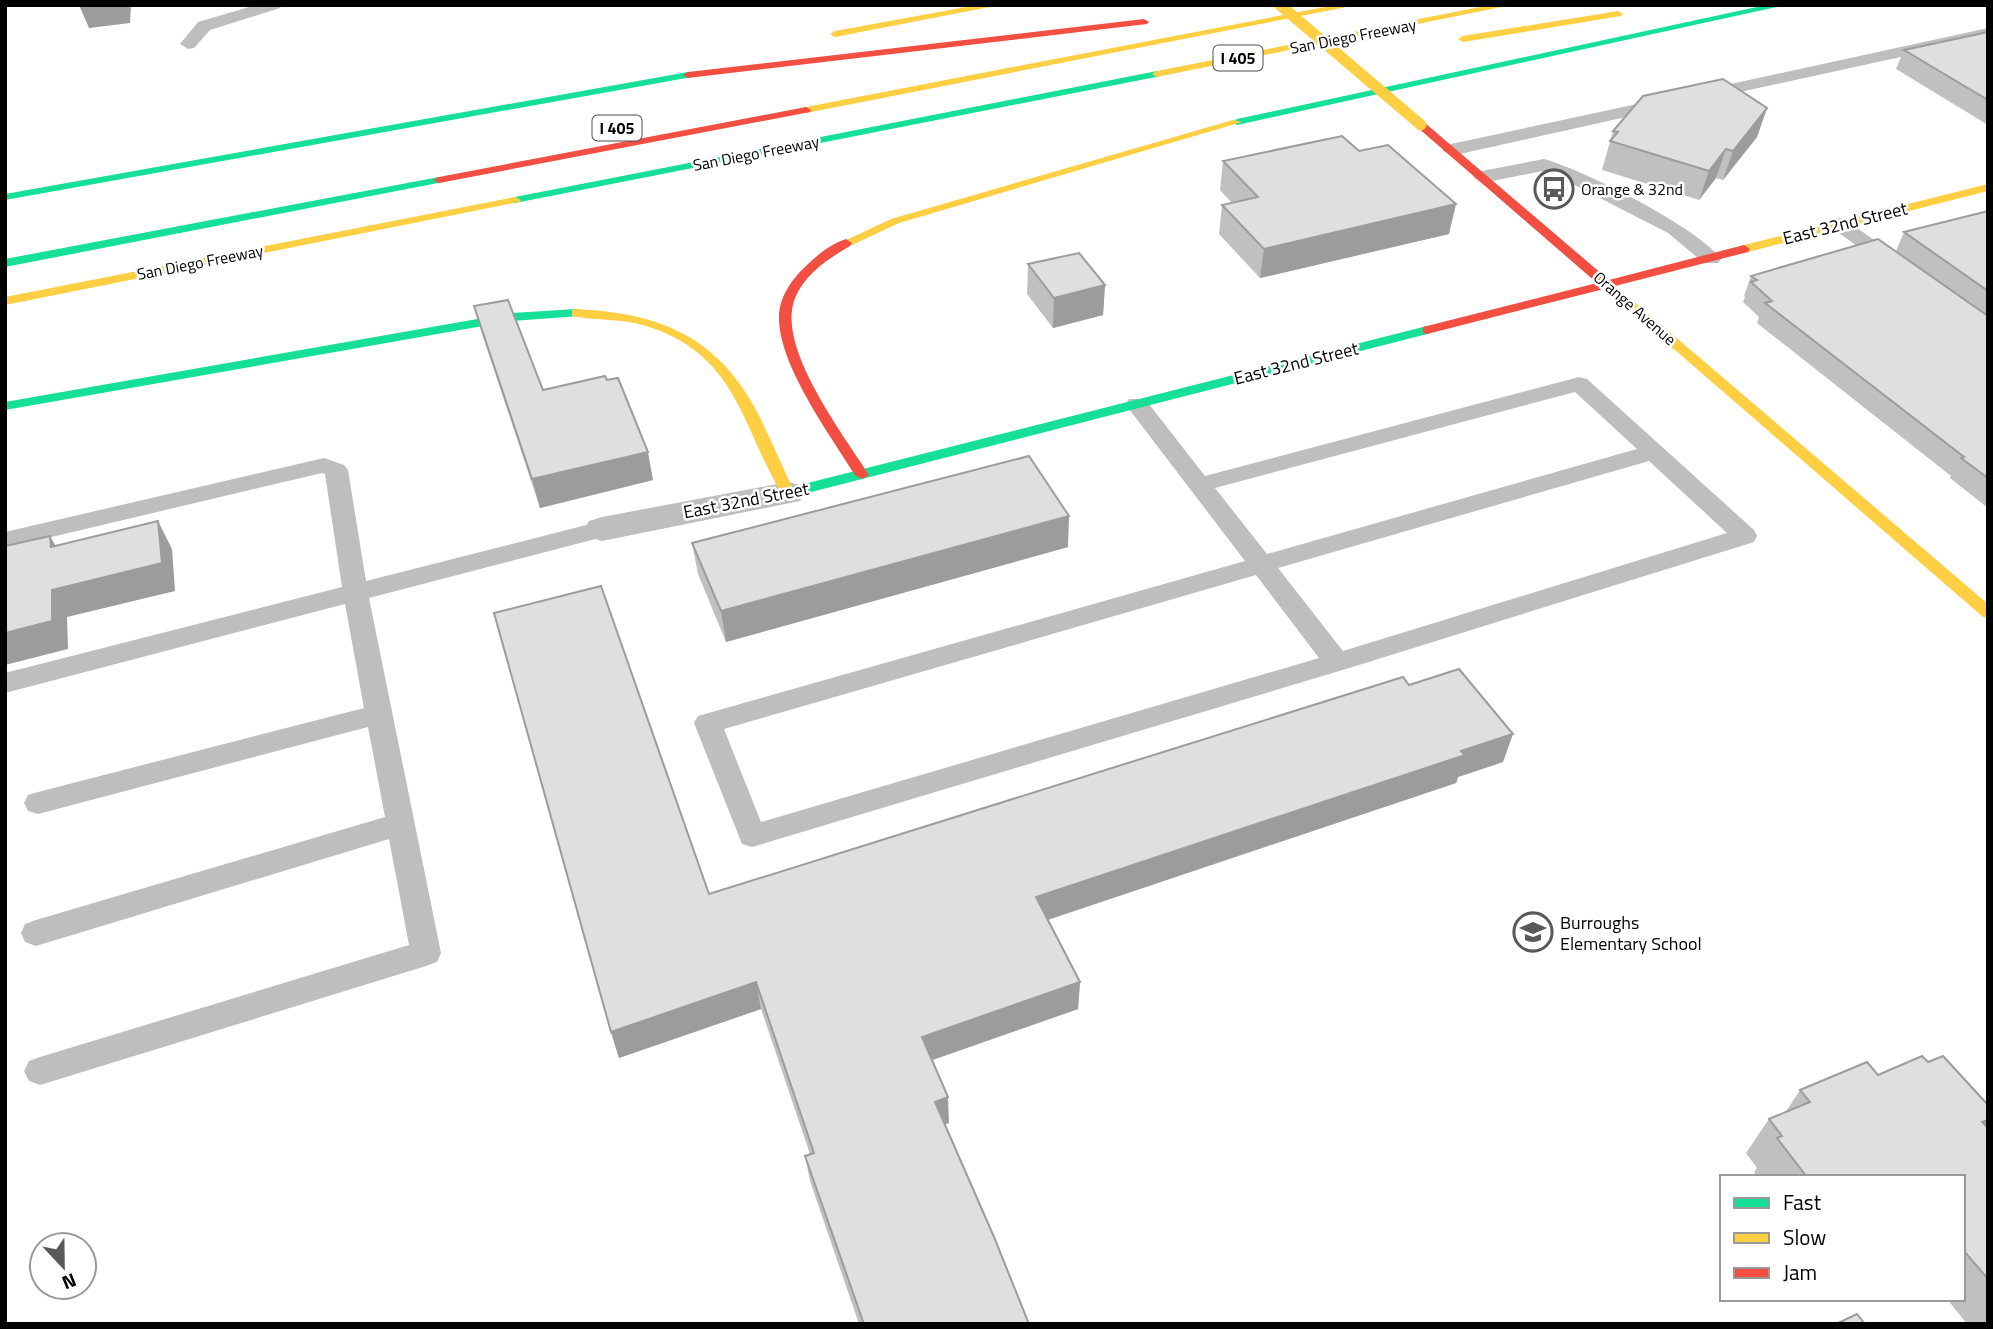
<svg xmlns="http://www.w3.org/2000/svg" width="1993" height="1329" viewBox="0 0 1993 1329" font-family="'Titillium Web',sans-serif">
	<rect width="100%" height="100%" fill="#fff"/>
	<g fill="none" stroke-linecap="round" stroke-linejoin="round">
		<path fill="#bebebe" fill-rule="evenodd" d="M256 5H282L280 8 210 30 194 48 188 49 180 44 198 22Z
			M1988 28V38L1703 100 1694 95 1703 90Z
			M1665 98 1671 99 1674 103 1671 107 1451 156 1442 150 1451 144Z
			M1544 159C1582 169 1699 228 1721 259L1718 263H1704L1668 233 1557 176 1543 171 1482 183 1473 177 1482 171Z
			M1839 218 1846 220 1902 260 1905 264 1902 268H1888L1832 228 1829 224Z
			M1579 377 1587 379 1754 530 1757 536 1754 542 1346 669 752 847 742 844 694 723 698 716 1245 561 1129 409 1126 404 1129 399H1145L1205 476ZM1575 392 1637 449 1267 554 1215 488ZM1649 461 1727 533 1343 651 1278 568ZM1256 575 1319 658 761 822 724 729Z
			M324 458 344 465 348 470 366 581 602 521 611 523 614 529 611 535 369 598 441 953 437 962 426 966 40 1085 29 1081 24 1071 29 1061 40 1057 409 945 389 839 36 946 25 942 21 933 25 924 36 920 385 817 368 727 38 814 28 811 24 803 28 795 38 792 364 708 345 604 5 693V673L342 587 325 474 322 473 5 548V532Z"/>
		<path fill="#bebebe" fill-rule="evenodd" d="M788 482 800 485 805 493 800 501 602 541 589 537 584 529 589 521 602 517Z"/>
		<path fill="#16e098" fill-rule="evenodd" d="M1766 5H1786L1237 125 1232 122 1237 119Z
			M1157 71 1161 72V76L515 203 509 200 515 197Z
			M688 72 693 75 692 77 5 200V194Z
			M439 177 443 178V182L5 267V259Z
			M576 309 580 310V316L512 321 5 410V402L512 313Z
			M1427 326 1431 327V333L788 498 781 493 788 488Z"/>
		<path fill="#ffcf43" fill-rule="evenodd" d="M977 5H1000L835 37 830 34 835 31Z
			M1335 5H1357L806 113 801 110 806 107Z
			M1490 5H1511L1157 77 1152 74 1157 71Z
			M1618 11 1623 14 1621 16 1463 42 1458 39 1463 36Z
			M1233 120 1242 122 899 223 850 246H842L840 243 891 219Z
			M1988 184V191L1744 253 1738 249 1740 246Z
			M515 197 521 200 519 202 5 305V297Z
			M1627 298 1631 299 1988 604V618L1983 617 1623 305V299Z
			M576 309C655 313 713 333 754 406 769 434 781 464 795 493L793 496H783C741 426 738 355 646 326 622 318 596 321 572 316V310Z"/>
		<path fill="#f24e42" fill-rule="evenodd" d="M1144 19 1149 22 1147 24 688 78 683 75 688 72Z
			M806 107 811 110 810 112 439 183 433 180 439 177Z
			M1417 123H1425L1609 280 1744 245 1750 249 1748 252 1615 286 1631 299V305H1623L1604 289 1427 334 1423 333V327L1597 283 1417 127Z
			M846 239 852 243 850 246C828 259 803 275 794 301 778 350 844 435 869 475L862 479 855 475C830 435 778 364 779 317 779 297 792 279 806 266 817 255 831 244 846 239Z"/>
		<path stroke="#ffcf43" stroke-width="11" d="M1280 5 1421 125"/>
	</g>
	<path fill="#c0c0c0" d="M1988 32V125L1896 69 1904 50Z
		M1767 108 1757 137 1723 180 1716 178 1699 200 1602 170 1613 131Z
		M1223 161 1449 234 1260 278 1219 234 1222 205 1232 203 1220 190Z
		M1988 211V508L1950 478 1951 476 1757 323 1759 317 1743 302 1745 297 1744 296 1751 276 1896 251 1904 232Z
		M1028 264 1105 285 1103 315 1053 328 1027 294Z
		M474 306 543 390 653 480 540 508 482 334Z
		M692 543 1068 547 726 642 698 574Z
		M1409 685 1503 762 1458 777 1456 783 1048 920 1080 982 1078 1009 932 1060 949 1123 945 1124 1029 1324H859L810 1181 805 1156 810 1154 761 1009 619 1058 611 1032 709 894Z
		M1928 1062 1988 1105V1324H1967L1947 1299H1963V1177H1757L1754 1172 1757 1168 1746 1153 1769 1119 1785 1113 1800 1090 1878 1075Z"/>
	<path fill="#9c9c9c" d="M79 5H131L130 23 89 28Z
		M1767 108 1757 137 1723 180 1733 151Z
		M1726 149 1716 178 1699 200 1709 171Z
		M1456 204 1449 234 1260 278 1264 249Z
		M1105 285 1103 315 1053 328 1054 298Z
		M648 452 653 480 540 508 532 479Z
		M1069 516 1068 547 726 642 721 611Z
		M158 521 172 549 175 591 67 617 68 649 5 665V633L52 590Z
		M50 536 65 563 51 547Z
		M1513 734 1503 762 1458 777 1456 783 1035 924 1036 897Z
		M756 982 761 1009 619 1058 611 1032Z
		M1080 982 1078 1009 924 1063 922 1037Z
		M948 1097 949 1123 937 1127 935 1102Z
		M1988 1120V1127L1968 1150 1982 1122Z"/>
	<path fill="#dfdfdf" stroke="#9c9c9c" stroke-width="2" d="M1988 32V100L1904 50Z
		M1723 79 1767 108 1733 151 1726 149 1709 171 1610 141 1618 132 1613 131 1643 96Z
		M1342 136 1359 151 1388 145 1456 204 1264 249 1222 205 1258 197 1223 161Z
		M1988 211V291L1904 232Z
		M1878 239 1988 316V478L1961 458 1964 457 1765 303 1772 301 1751 282 1757 280 1751 276Z
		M1079 253 1105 285 1054 298 1028 264Z
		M508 300 543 390 605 376 607 380 618 378 648 452 532 479 474 306Z
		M1029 456 1069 516 721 611 692 543Z
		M158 521 162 563 52 590V621L5 633V546L50 536 51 547Z
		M601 586 709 894 1403 677 1409 685 1459 669 1513 734 1461 751 1465 755 1036 897 1080 982 922 1037 948 1097 935 1102 994 1237 1029 1324H864L805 1156 814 1153 756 982 611 1032 494 613Z
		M1922 1056 1928 1062 1943 1056 1988 1105V1120L1982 1122 1988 1128V1279L1963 1250V1177H1807L1777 1138 1782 1136 1769 1119 1810 1102 1800 1090 1867 1062 1878 1075Z
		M1857 1314 1865 1324H1836Z"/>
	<defs>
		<g id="bus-ring" transform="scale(2.0125)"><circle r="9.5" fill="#fff" stroke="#595959" stroke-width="1.5"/><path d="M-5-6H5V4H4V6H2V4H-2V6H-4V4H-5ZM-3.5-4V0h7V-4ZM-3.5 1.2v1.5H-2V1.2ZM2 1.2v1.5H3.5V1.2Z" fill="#595959"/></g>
		<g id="school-ring" transform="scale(2.0125)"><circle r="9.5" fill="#fff" stroke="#595959" stroke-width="1.5"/><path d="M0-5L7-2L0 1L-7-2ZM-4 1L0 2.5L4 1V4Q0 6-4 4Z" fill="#595959"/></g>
	</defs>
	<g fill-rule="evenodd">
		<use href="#bus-ring" x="1554" y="189"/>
		<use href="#school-ring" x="1533" y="932"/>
	</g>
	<g text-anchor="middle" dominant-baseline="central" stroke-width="5" stroke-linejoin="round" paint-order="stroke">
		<g font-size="16" fill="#000" stroke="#fff">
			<text transform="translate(1353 36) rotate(-11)">San Diego Freeway</text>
			<text transform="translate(756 153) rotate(-11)">San Diego Freeway</text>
			<text transform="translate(200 262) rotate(-11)">San Diego Freeway</text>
			<text transform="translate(1635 308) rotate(41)">Orange Avenue</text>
		</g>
		<g fill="#fff" stroke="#4c4c4c" stroke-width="2">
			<rect x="1213.5" y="45.5" width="49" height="25" rx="5"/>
			<rect x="592.5" y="115.5" width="49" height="25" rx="5"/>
		</g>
		<g font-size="16" font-weight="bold" fill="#000">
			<text x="1238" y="58">I 405</text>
			<text x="617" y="128">I 405</text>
		</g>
		<g font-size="16" fill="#000" stroke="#fff" text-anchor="start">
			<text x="1581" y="189">Orange &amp; 32nd</text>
		</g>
		<g font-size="18" fill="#000" stroke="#fff">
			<text transform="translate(1845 223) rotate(-14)">East 32nd Street</text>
			<text transform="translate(1296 363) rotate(-14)">East 32nd Street</text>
			<text transform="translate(746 500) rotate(-11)">East 32nd Street</text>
		</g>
		<g font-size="18" fill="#000" stroke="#fff" text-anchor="start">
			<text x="1560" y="922">Burroughs<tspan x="1560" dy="21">Elementary School</tspan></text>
		</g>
	</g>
	<rect width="1993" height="1329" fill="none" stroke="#000000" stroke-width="14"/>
	<rect x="1720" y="1175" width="245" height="126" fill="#ffffff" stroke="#999999" stroke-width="2"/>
	<rect x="1734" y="1198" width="35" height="10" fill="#16e098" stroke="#999999" stroke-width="2"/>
	<text x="1783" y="1210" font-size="21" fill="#000000">Fast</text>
	<rect x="1734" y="1233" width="35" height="10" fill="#ffcf43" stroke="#999999" stroke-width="2"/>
	<text x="1783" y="1245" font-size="21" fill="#000000">Slow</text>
	<rect x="1734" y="1268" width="35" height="10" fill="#f24e42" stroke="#999999" stroke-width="2"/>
	<text x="1783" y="1280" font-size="21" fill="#000000">Jam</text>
	<g transform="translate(63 1266) rotate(158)"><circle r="33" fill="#ffffff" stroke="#999999" stroke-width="2"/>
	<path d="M0-5L12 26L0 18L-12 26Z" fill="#595959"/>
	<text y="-10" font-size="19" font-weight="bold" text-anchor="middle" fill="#000000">N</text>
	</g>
</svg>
